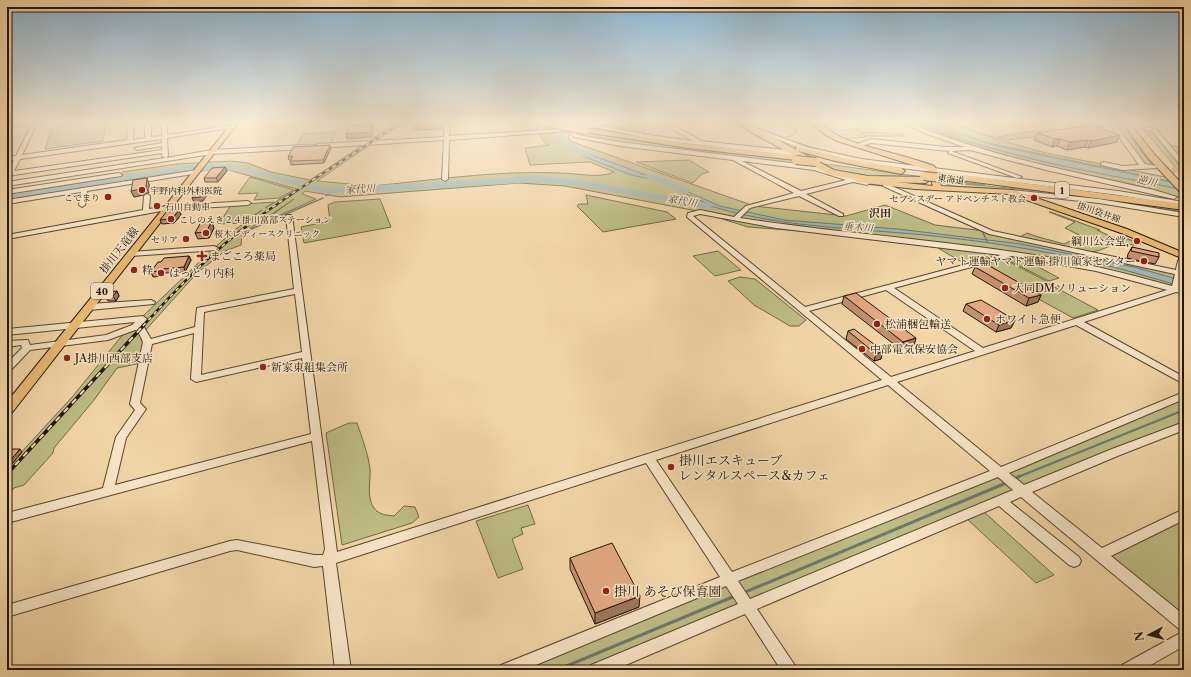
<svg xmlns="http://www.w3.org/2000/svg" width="1191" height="677" viewBox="0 0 1191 677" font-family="'Libre Caslon Text','Noto Serif JP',serif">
	<rect width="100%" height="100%" fill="#f2d5a7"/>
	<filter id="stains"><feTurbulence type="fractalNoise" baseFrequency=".005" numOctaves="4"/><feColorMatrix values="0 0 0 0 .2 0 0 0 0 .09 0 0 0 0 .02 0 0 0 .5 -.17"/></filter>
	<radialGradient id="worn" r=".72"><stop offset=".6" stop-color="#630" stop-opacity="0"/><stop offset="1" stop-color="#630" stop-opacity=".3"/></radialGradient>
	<path fill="#bebc85" stroke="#706845" d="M77 123H106L103 141 45 149 52 127Z
		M396 123H402L317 181 362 185V187C427 181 495 170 560 173 576 173 599 179 614 172L590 162 530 165 525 148 549 145C541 141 539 134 537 125L536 130H523L522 125H537V123H565L570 141 754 206 846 216 885 205 935 225 993 232 1020 237 1027 233C1039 238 1051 240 1064 244L1081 236 1065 228 1075 222 1049 212H1051L1100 230H1097L1115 238 1128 239 1141 244C1132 247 1124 242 1116 244 1108 246 1101 251 1092 252L1184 275V292L1125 277 1043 259 1000 255 965 264 938 248 952 249 802 231 748 227 697 211 565 186 519 183 340 197 305 191 302 194 316 199 258 225 294 199 242 234 241 245 225 251 197 273 143 333 148 342 141 363 117 368 94 400 54 448 53 453 24 485 14 488 7 496V468L73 396 120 338 211 251 232 232 262 210 243 223 219 224 231 205 274 202 265 208 297 189 221 168 7 202V193L121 175 122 172 177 164 231 161 248 163 271 172 310 180Z
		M625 123H640L646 125V128L643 134 598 127 614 124 620 127 628 126Z
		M904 123H921L947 135 982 146 1044 162 1184 190V199L1161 192 1051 169 927 134Z
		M932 123H952L1010 143 1046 153 1165 177 1169 181 987 143Z
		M1113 123H1120L1153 166 1145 165Z
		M1101 125 1106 127 1009 140 998 137 1053 128 1063 131Z
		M592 128 701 144 749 155 809 162 816 167 613 142 579 135 576 133 579 131Z
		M859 129 864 135 863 132 902 134 905 136H865L866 137 843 139 829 132H833L831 130Z
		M1144 130H1152L1164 145H1171L1184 149V159L1182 160 1184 162V170L1177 169Z
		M336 132 331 144 297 145 303 134Z
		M689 160 709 172 702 174 693 183 636 162Z
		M817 163 985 185 877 178 834 171Z
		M250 177 294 190 279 198 254 200 258 193 238 194Z
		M942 182 1041 191 1184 212V214L1037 193 951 186Z
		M586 195 667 212 676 219 603 232 577 206 579 204H588Z
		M380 199 391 227 304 243 301 227 330 221 328 205 335 202Z
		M718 251 741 270 715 276 693 256Z
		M1018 256 1059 278 1049 281 1006 259Z
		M1004 259 1048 282 1022 290 978 266Z
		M740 277 755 279 806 320 799 326H790L754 305 728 281Z
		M1047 283 1098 310 1073 318 1024 291Z
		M1184 396V426L596 670H512Z
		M349 423H357C362 438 368 453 370 469 371 481 366 497 374 508 379 515 387 515 394 516L404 506 415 507 419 517 412 523 342 545 326 433Z
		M528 505 535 524 521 528 523 534 512 539 523 569 498 578 476 521Z
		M984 512 1054 575 1036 583 967 519Z
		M1184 515V622L1105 556Z"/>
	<path fill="#a0b6b3" stroke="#6e766d" d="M922 123H931L959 135 997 146 1184 185V190C1096 172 1005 159 922 123Z
		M575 149 665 182 631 175 578 154Z
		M670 184 720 206 784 220 898 229 1021 244 1134 267 1184 281V287C1152 278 1120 268 1088 261 1043 251 996 243 951 238 872 228 790 230 714 207H706L686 203 710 205 684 193Z"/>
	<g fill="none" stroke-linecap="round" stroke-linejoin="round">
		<path stroke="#6e766d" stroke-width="1.5" d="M785 123 797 131 791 136 783 138 816 149
			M827 174 842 178
			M867 184 883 186 982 231 987 241
			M326 196 333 191
			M249 230 323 198"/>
		<path stroke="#6e766d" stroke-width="2" d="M1018 477 1184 410"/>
		<path stroke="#6e766d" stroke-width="3" d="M1014 479 1020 476
			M743 593 1006 483
			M557 670 735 596"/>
		<path fill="#a0b6b3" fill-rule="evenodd" d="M550 123H558L563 139 572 145 593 154V158C585 159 563 148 557 142 554 137 552 129 550 123Z
			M1174 123 1184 125V130Z
			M230 164 244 166 327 188 541 176 580 180 708 203 713 206 708 209 580 186 541 182 327 194 244 171 220 170 184 172 7 201V195L184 166Z
			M649 173 689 189 691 191 686 194 683 193 646 178 645 176Z"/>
		<path stroke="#c8af87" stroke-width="6" stroke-dasharray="6 3" stroke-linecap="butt" d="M1119 126 1147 129
			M1154 167 1181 171"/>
		<g stroke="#56452e" stroke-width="2">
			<path id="minor" d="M17 123H37L22 155 127 140 128 123H134L133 140 145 138V123H151V137L162 136 161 123H167V135L233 125 236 127 167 138 168 156 166 158 212 150 305 145 308 147 305 149 212 154 7 186V182L165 158 162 156V153L7 176V172L14 160 7 161V157L16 156 32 124 7 128V124ZM162 139V143L134 148 137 150 162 146V150L14 171 20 159Z
				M444 123H450L449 136 563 129 598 123H610L599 126 656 136 693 141 662 123H668L700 140V141L796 151 799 153 796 155H786L656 140 594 127 574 131 578 135 620 142 815 166 870 183 867 185 853 182 806 194 843 214V216H839L799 196 750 208 740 218C836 233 932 239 1028 254 1077 261 1125 273 1172 286L1175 274 989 234 883 186V184L885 183 993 231 1176 270C1177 264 1178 257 1184 256V273L1180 288 1184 289V294L1176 292 1084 322 1184 377V384L1076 325 897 382 1001 467 1184 392V399L1009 473 1024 485 1112 449 1184 422V430L1120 455 1032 492 1102 548 1184 509V520L1111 556 1184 615V631L1179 629 1021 497 1010 502 1079 557 1081 561 1079 565 1074 567 1069 565 999 506 757 609 798 670H781L745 614 614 670H588L591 665 738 604 726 586 524 670H498L501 665 720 577 646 463 336 563 351 670H335L323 566 314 567 237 550 230 551 7 617V605L230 541 237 540 314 555H323L325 549 312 441 7 523V513L103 488 116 437 135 410 130 404 143 342 138 331 135 330 108 340 30 350 10 371 7 372V363L22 348 21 345 7 347V341L28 340 30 345 106 335 132 325 135 322 7 335V329L143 316 147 319 141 326 144 327 151 339 195 327 197 308 294 289 286 216 287 215H291L292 216 337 552 882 380 687 217 688 213 700 210 734 217 746 206 794 193 733 160 620 146 574 137 569 131 449 140 448 179 445 181 442 179 444 140 318 148 315 146 318 144 444 137ZM742 161 814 170 846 180 801 191ZM700 214 776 228 1001 255 805 307 693 216ZM1012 256 1096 271 1167 290 983 348 894 288ZM886 290 975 351 891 377 809 311ZM295 294 302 352 201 375 204 312ZM194 333 191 379 196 382 302 358 311 434 115 485 126 438 146 409 140 403 152 344ZM888 385 990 471 732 572 656 460ZM998 477 1013 490 750 599 738 581Z
				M904 123H911C989 157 1072 171 1154 190L1177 197 1174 199 1046 170 970 150 951 151 1022 177 1017 178 948 153 949 151 871 143 858 147 855 145 871 139 946 147H964L927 134Z
				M1109 123H1114L1145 164 1156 166V168L1123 170 1101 165V163L1103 162 1123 166 1139 165Z
				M1171 123H1177L1184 128V132Z
				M1147 127 1156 129 1184 162V168L1182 167 1152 131 1145 130 1144 129Z
				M755 129H759L807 147 861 159 1118 191 1184 202V206L1118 195 861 163 803 149 755 131Z
				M197 170 199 171V173L87 191 85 205 82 207 79 205 81 192 7 204V200Z
				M119 173 122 175 121 176 7 194V190Z
				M1010 190 1099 199 1184 213V217L1099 203 1008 193V191Z
				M147 194 150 196 149 209 167 206 248 201 251 203 248 205 167 210 7 239V235L143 210 144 196Z
				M214 246 218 248 217 250 131 256 127 254 131 252Z
				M151 300 155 302 154 304 89 310 85 307 89 304Z
				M1184 631V646L1142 670H1119L1122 665Z"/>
		</g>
		<g stroke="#221505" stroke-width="2">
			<path id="major" d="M232 123H238L11 414 7 415V402Z
				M737 123H745L753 128 748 129Z
				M812 123C824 123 833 135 845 139 874 150 905 155 934 166L937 170 941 186 1013 190 1127 229 1184 253V259L1121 233 1009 194 915 189 856 182 855 180 859 178 933 186 928 170 837 141 824 134Z"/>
		</g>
		<g stroke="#221505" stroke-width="2">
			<path id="highway" d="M1123 123H1130L1154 154 1184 186V194L1181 193 1148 158Z
				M747 126H753L796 150V147H799L836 157 901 168 905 171 901 174 835 161 798 151 834 170 868 176 926 177 930 180 926 183 868 182 829 174 800 159 796 160 688 148 585 132 581 130 585 128 688 144 793 155 747 130Z
				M940 172 1184 204V210L937 177 936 175 937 173Z"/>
		</g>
		<use href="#minor" fill="#f7e4c6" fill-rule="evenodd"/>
		<use href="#major" fill="#e9ba74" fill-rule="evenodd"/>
		<use href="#highway" fill="#e9ba74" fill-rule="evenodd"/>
		<g stroke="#221505" stroke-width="2.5">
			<path id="rail-far1" d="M143 326C173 293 204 260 239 232 290 192 347 159 400 123"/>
		</g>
		<g stroke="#221505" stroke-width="3.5">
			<path id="rail" d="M7 474 144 325"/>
		</g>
		<use href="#rail-far1" stroke="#f7e4c6" stroke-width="1.5" stroke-dasharray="4" stroke-linecap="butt"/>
		<use href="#rail" stroke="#f7e4c6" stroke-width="2" stroke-dasharray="6" stroke-linecap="butt"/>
		<g stroke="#221505" stroke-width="10" stroke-linecap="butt">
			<path id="highway-bridge" d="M550 123 585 130
				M796 160 816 162
				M924 176 941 178"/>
		</g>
		<use href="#highway-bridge" stroke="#e9ba74" stroke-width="8"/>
	</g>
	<path fill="#c29170" stroke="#221505" d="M413 123H443L442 129 414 130Z
		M1037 133 1117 142 1088 148 1085 147 1067 150 1057 146 1052 147 1034 140Z
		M330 145 331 148 324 163 291 165 290 161 291 160H289L288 157Z
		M225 167 227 171 218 182H205L204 178Z
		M149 184V193H146L143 195 134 197 131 191Z
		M179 210 181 215 174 223 162 224 160 220Z
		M214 228 209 238 198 239 195 233Z
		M1132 247 1159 257 1155 264 1127 258 1128 254Z
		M189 256 191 260 185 272 165 273 163 276 153 277 151 272 161 262Z
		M975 267 1041 295 1038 302 1026 306 972 274Z
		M117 291 119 296 116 301H108L105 296Z
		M844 296 914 346 900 349 842 304Z
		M966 304 1015 320 1011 328 996 332 963 311Z
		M848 331 883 351 881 359 874 361 846 339Z
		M22 452 11 465H7V455Z
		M570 558 639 607 595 624 570 569Z"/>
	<path fill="#9e765b" stroke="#221505" d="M372 125 373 130 371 137 347 139 346 134Z
		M1120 135 1117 142 1088 148 1091 141Z
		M1055 139H1060L1057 146 1052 147Z
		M1088 140 1085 147 1067 150 1070 142Z
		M330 145 331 148 324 163 323 160Z
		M225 167 227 171 218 182 216 178Z
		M147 178 149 184V193L146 187Z
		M144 187 146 193 143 195 134 197 131 191Z
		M205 191 207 195 203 201 194 202 192 198Z
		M179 210 181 215 174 223 172 219Z
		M212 221 214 228 209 238 206 232Z
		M189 256 191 260 185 272 184 267Z
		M163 269 165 273 163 276 161 271Z
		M117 291 119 296 116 301 113 296Z
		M1041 295 1038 302 1026 306 1029 298Z
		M1015 320 1011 328 996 332 999 325Z
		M916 338 914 346 900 349 903 342Z
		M883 351 881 359 874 361 876 354Z
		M20 449 22 452 11 465 9 462Z
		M640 596 639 607 595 624V613Z"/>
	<path fill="#e2a982" stroke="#221505" d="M372 125 370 132 346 134 349 126Z
		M1090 125 1120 135 1091 141 1088 140 1070 142 1060 139H1055L1037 133Z
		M330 145 323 160 290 161 293 156 288 157 293 147Z
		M225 167 216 178H204L212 168Z
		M147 178 146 187H144L140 189 131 191 133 180Z
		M196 191H205L201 197 192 198Z
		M179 210 172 219 160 220 167 211Z
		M212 221 206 232 195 233 201 222Z
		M1132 247 1159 253V257L1131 251Z
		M189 256 184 267 163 269 161 271 151 272 158 262H161L164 258Z
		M986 264 1041 295 1029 298 975 267Z
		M117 291 113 296H105L109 292Z
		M856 293 916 338 903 342 844 296Z
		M981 300 1015 320 999 325 966 304Z
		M854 329 883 351 876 354 848 331Z
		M11 449H20L9 462H7V455Z
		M612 543 640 596 595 613 570 558Z"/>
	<linearGradient id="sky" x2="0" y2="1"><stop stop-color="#8bb5d3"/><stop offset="0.56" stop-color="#f9ecd7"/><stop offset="1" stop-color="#f9ecd7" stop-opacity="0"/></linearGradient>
	<rect width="1191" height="218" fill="url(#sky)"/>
	<g fill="#8f2418" stroke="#f7e4c6" stroke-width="1.5">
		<circle cx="142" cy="190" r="4"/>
		<circle cx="108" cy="197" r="4"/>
		<circle cx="1034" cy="198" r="4"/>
		<circle cx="157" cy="206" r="4"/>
		<circle cx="171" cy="219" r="4"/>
		<circle cx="206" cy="233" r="4"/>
		<circle cx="186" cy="239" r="4"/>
		<circle cx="1137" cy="241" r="4"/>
		<path d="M200 250h4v4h4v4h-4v4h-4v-4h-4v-4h4z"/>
		<circle cx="1144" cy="261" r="4"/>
		<circle cx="134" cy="270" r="4"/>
		<circle cx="161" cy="273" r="4"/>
		<circle cx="1005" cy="288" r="4"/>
		<circle cx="987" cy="319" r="4"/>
		<circle cx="877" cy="324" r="4"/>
		<circle cx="862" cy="349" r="4"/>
		<circle cx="67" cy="358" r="4"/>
		<circle cx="263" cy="367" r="4"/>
		<circle cx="671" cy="467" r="4"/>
		<circle cx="606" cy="591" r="4"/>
	</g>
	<g text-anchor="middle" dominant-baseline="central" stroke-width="3" stroke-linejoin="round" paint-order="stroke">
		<g font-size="9" fill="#221505" stroke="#f7e4c6">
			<text transform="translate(951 179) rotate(7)">東海道</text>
			<text transform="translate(1099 212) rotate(19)">掛川袋井線</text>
		</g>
		<g font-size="9" fill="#221505" stroke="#f7e4c6" text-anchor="start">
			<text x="150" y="190">宇野内科外科医院</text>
			<text x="100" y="197" text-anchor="end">こでまり</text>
			<text x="1026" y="198" text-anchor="end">セブンスデー アドベンチスト教会</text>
			<text x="165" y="206">石川自動車</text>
			<text x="179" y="219">こしのえき２４掛川富部ステーション</text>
			<text x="214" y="233">桜木レディースクリニック</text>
			<text x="178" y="239" text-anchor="end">セリア</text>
		</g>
		<g font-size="10" font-style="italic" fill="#4e4d42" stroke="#f7e4c6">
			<text transform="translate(1147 181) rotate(11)">逆川</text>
			<text transform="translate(360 189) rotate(-3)">家代川</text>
			<text transform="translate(682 201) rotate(9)">家代川</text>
			<text transform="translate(858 227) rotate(5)">垂木川</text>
		</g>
		<g fill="#f7e4c6" stroke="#62533f" stroke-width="1">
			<rect x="1055" y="182" width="14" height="16" rx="3"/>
			<rect x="91" y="283" width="22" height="16" rx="3"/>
		</g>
		<g font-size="10" font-weight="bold" fill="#221505">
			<text x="1062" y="190">1</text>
			<text x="102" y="291">40</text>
		</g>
		<g font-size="11" font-weight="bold" fill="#221505" stroke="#f7e4c6">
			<text x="880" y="213">沢田</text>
		</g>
		<g font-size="11" fill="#221505" stroke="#f7e4c6" text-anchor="start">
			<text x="1129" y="241" text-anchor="end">綱川公会堂,</text>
			<text x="210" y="256">まごころ薬局</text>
			<text x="1136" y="261" text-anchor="end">ヤマト運輸ヤマト運輸 掛川領家センター</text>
			<text x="142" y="270">粋</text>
			<text x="169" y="273">はっとり内科</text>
			<text x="1013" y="288">大同DMソリューション</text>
			<text x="995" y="319">ホワイト急便</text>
			<text x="885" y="324">松浦梱包輸送</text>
			<text x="870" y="349">中部電気保安協会</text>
			<text x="75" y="358">JA掛川西部支店</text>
			<text x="271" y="367">新家東組集会所</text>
		</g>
		<g font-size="11" fill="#221505" stroke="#f7e4c6">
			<text transform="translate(119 250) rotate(-52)">掛川天竜線</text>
		</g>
		<g font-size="13" fill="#221505" stroke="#f7e4c6" text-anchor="start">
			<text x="679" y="460">掛川エスキューブ<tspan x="679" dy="15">レンタルスペース&amp;カフェ</tspan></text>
			<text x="614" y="591">掛川 あそび保育園</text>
		</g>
	</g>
	<rect width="1191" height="677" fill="none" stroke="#f2d5a7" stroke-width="24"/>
	<rect x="8" y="8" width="1175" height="661" fill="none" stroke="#221505" stroke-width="2"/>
	<rect x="12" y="12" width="1167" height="653" fill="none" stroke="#221505"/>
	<g transform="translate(1149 635) rotate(263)" stroke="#f7e4c6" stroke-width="3" paint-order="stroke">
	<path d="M0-3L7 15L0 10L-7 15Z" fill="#221505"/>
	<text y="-6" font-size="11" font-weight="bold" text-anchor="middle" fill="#221505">N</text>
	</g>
	<rect width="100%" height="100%" filter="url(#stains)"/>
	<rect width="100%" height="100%" fill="url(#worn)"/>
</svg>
